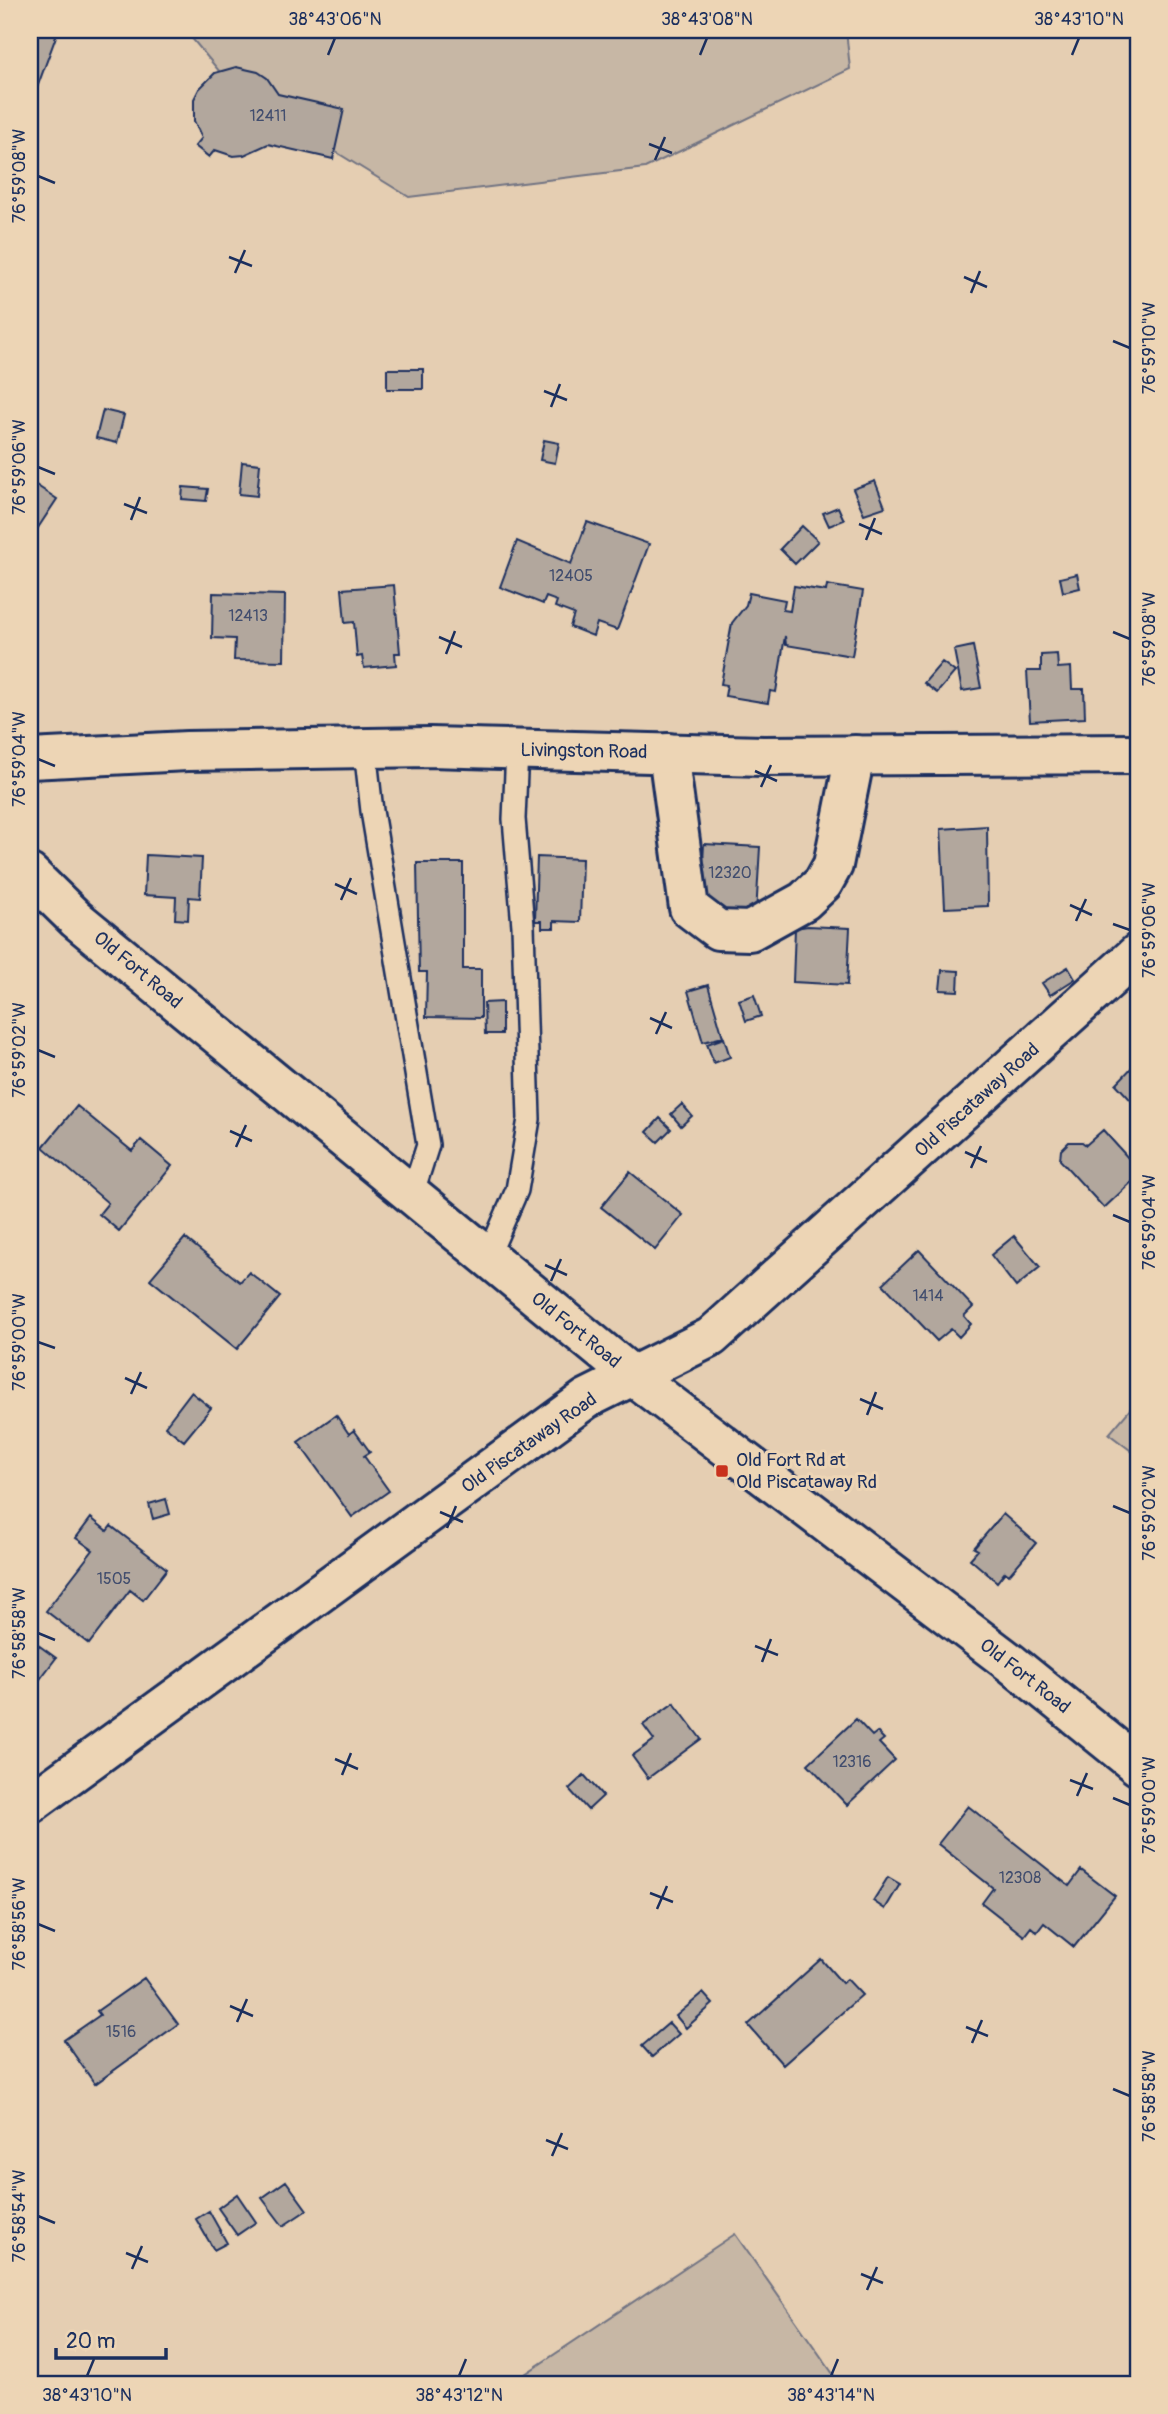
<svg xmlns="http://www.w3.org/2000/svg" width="1168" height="2414" viewBox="0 0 1168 2414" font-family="Pangolin,sans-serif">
	<rect width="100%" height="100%" fill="#e5ceb2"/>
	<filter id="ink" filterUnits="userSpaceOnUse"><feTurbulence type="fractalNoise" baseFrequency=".0143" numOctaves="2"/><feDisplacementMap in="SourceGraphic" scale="14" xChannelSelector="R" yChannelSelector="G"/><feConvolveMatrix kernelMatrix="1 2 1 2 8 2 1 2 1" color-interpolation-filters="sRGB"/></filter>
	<g filter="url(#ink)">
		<path fill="#c7b7a5" stroke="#717382" stroke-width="2" d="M185 30H846L850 69 645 168 409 197 234 89Z
			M1138 1400V1456L1109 1434Z
			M735 2234 840 2384H510Z"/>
		<path fill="#b2a79d" stroke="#1b2f5e" stroke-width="2" d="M30 30 58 31 35 93 30 92Z
			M236 67 258 72 267 78 278 94 344 109 333 159 268 144 244 155 233 156 215 150 209 157 195 146 202 138 194 121V99L199 89 215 73Z
			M387 369H423V389H387Z
			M103 410 124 415 117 443 96 438Z
			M544 440 559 443 555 463 540 460Z
			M242 462 260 464 257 496 239 494Z
			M30 481 57 499 30 540Z
			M875 481 885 507 864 514 853 489Z
			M183 487 208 489 206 501 182 499Z
			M838 507 844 520 829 526 823 513Z
			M587 522 649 544 617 630 597 623 593 636 570 627 574 614 555 607 557 601 546 597 543 604 500 587 517 541 571 564Z
			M802 526 818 541 795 564 780 549Z
			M1077 574 1080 588 1063 592 1060 578Z
			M394 585 400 653H395L396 665 364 668 362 656 357 657 354 622 345 623 342 589Z
			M827 585 863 591 852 656 786 645 785 636 776 692 770 691 768 703 725 696 727 685 721 684 732 623 746 605 749 593 785 600 783 610 790 611 794 586 826 591Z
			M213 593 285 595 284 661 234 660 235 639 212 638Z
			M973 646 981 688 962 691 954 650Z
			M1057 654 1058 668 1071 667 1072 689H1084L1085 718 1030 721 1027 671H1041V655Z
			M942 662 955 672 937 693 924 683Z
			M987 826 988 906 945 908 941 829Z
			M704 844 760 847 756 914 714 911 701 899Z
			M146 855 202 858 200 898 189 897 188 920 175 919 176 897 144 895Z
			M537 857 582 859 580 922 554 921V928H542V921H535Z
			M417 863H463V969H481V1018L426 1017 427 972H419Z
			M808 926 850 928 847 985 793 982 795 928Z
			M1068 967 1075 979 1050 995 1042 983Z
			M942 970 959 971 958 991 940 990Z
			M708 985 723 1037 703 1042 688 991Z
			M754 995 761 1016 746 1021 739 1000Z
			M502 1002V1034H485L484 1003Z
			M724 1038 730 1057 714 1063 707 1044Z
			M1138 1061V1108L1116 1084Z
			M682 1104 692 1116 681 1126 671 1114Z
			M77 1106 132 1151 141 1140 172 1166 119 1231 99 1214 108 1203 43 1147Z
			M660 1118 671 1129 658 1142 647 1132Z
			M1103 1130 1138 1169V1176L1104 1208 1060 1160 1061 1150 1069 1142H1082L1086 1145Z
			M630 1172 683 1215 655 1250 601 1207Z
			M1014 1236 1040 1267 1016 1287 991 1255Z
			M185 1238 240 1282 249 1272 280 1297 237 1349 150 1279Z
			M919 1250 973 1307 964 1316 971 1324 959 1337 951 1329 937 1341 883 1284Z
			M191 1392 211 1408 184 1441 165 1426Z
			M336 1415 349 1434 354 1430 370 1452 364 1456 389 1491 352 1517 298 1442Z
			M166 1499 170 1514 153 1519 149 1504Z
			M1003 1514 1036 1543 1009 1575 1005 1572 997 1582 970 1559 978 1550 974 1548Z
			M91 1518 107 1531 111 1526 167 1569 143 1600 130 1590 89 1644 46 1611 93 1550 76 1538Z
			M30 1639 56 1658 31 1691 30 1690Z
			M674 1703 701 1739 648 1778 632 1756 654 1740 643 1725Z
			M856 1719 872 1736 877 1732 884 1739 879 1743 895 1760 847 1805 808 1764Z
			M584 1775 603 1796 588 1810 569 1789Z
			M968 1806 1069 1886 1081 1870 1115 1896 1074 1947 1044 1923 1037 1932 1031 1927 1024 1936 982 1903 993 1888 938 1844Z
			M888 1877 900 1884 885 1909 873 1901Z
			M821 1959 842 1983 847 1979 862 1995 783 2065 748 2025Z
			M144 1978 178 2024 95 2084 64 2040 100 2015 97 2011Z
			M703 1993 713 2004 686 2028 676 2016Z
			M669 2023 679 2034 652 2057 642 2046Z
			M286 2181 307 2210 283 2226 262 2198Z
			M237 2194 256 2222 237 2235 218 2208Z
			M209 2211 227 2243 214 2250 196 2219Z"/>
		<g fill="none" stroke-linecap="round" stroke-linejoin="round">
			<g stroke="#1b2f5e" stroke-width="26">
				<path id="lane" d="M365 749 372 811 428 1145 412 1195
					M488 1257 517 1190 529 1119 523 926 514 819 517 750"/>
			</g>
			<g stroke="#1b2f5e" stroke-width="44">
				<path id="street" d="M668 753 689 908 718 930 750 931 804 901 823 883 833 865 855 755
					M30 1804 586 1399 711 1337 1138 953"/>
			</g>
			<g stroke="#1b2f5e" stroke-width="44">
				<path id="secondary" d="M30 759 187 751 430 747 763 756 1138 754
					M30 874 76 919 634 1377 1012 1664 1138 1766"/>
			</g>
			<use href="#lane" stroke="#edd5b5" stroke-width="21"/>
			<use href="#street" stroke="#edd5b5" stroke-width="38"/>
			<use href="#secondary" stroke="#edd5b5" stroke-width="38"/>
		</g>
	</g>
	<path fill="none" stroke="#1b2f5e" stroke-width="2.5" d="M328 55 335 38M700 55 707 38M1072 55 1079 38M649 144 672 153M655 160 665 137M38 176 55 183M229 257 252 266M235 273 245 250M964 277 987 287M971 293 980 271M1113 341 1130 348M544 391 567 400M551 407 560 384M38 467 55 474M124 504 147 513M131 520 140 497M859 524 882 534M866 540 875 518M1113 632 1130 639M439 637 462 647M446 654 455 631M38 759 55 766M755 771 777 781M761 787 771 765M335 884 357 894M341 900 351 878M1070 905 1092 915M1076 921 1086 899M1113 924 1130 930M650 1018 672 1028M656 1034 666 1012M38 1050 55 1057M230 1131 252 1141M236 1147 246 1125M965 1152 987 1162M971 1168 981 1146M1113 1215 1130 1222M545 1265 567 1275M551 1281 561 1259M38 1342 55 1348M125 1378 147 1388M131 1394 141 1372M860 1399 883 1409M867 1415 876 1392M1113 1506 1130 1513M440 1512 463 1522M447 1528 456 1506M38 1633 55 1640M755 1646 778 1655M762 1662 771 1639M335 1759 358 1769M342 1775 351 1753M1070 1780 1093 1789M1077 1796 1087 1773M1113 1798 1130 1805M650 1893 673 1902M657 1909 667 1886M38 1924 55 1931M230 2006 253 2016M237 2022 247 1999M966 2027 988 2036M972 2043 982 2020M1113 2089 1130 2096M546 2140 568 2149M552 2156 562 2133M38 2216 55 2223M126 2253 148 2262M132 2269 142 2246M861 2274 883 2283M867 2290 877 2267M87 2376 94 2359M459 2376 466 2359M831 2376 838 2359"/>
	<rect fill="#c8321e" stroke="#edd5b5" stroke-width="2.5" x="715" y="1464" width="14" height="14" rx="3.5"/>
	<g text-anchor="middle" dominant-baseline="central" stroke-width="6" stroke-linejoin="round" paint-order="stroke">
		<g font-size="16" fill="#414d6e">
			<text x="268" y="116">12411</text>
			<text x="571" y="576">12405</text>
			<text x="248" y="616">12413</text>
			<text x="730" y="873">12320</text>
			<text x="928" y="1296">1414</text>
			<text x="114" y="1579">1505</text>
			<text x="852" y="1762">12316</text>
			<text x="1020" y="1878">12308</text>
			<text x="121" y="2032">1516</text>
		</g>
		<g font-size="19" fill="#1b2f5e" stroke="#edd5b5">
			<text transform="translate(584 751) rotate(1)">Livingston Road</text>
			<text transform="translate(138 970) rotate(40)">Old Fort Road</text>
			<text transform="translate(977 1100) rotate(-42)">Old Piscataway Road</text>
			<text transform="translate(576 1330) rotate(39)">Old Fort Road</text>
			<text transform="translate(529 1443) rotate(-35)">Old Piscataway Road</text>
			<text transform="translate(1025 1676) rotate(38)">Old Fort Road</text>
		</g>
		<g font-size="19" fill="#1b2f5e" stroke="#edd5b5" text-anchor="start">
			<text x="736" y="1460">Old Fort Rd at<tspan x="736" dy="22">Old Piscataway Rd</tspan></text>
		</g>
	</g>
	<rect width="1168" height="2414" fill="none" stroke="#edd5b5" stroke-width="77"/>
	<path d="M56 2348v10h110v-10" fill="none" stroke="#1b2f5e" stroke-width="3.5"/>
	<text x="66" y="2348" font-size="21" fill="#1b2f5e" stroke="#edd5b5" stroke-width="5" paint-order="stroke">20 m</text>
	<rect x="38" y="38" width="1092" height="2338" fill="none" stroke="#1b2f5e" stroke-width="2.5"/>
	<g font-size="18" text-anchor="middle" fill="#1b2f5e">
		<text x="335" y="25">38°43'06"N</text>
		<text x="707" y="25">38°43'08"N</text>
		<text x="1079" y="25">38°43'10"N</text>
		<text transform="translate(19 176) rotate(-90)" y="6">76°59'08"W</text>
		<text transform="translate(1149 348) rotate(-90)" y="6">76°59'10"W</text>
		<text transform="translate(19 467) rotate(-90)" y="6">76°59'06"W</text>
		<text transform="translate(1149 639) rotate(-90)" y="6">76°59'08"W</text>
		<text transform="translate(19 759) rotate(-90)" y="6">76°59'04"W</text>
		<text transform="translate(1149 930) rotate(-90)" y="6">76°59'06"W</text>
		<text transform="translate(19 1050) rotate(-90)" y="6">76°59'02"W</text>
		<text transform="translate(1149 1222) rotate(-90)" y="6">76°59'04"W</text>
		<text transform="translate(19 1342) rotate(-90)" y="6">76°59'00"W</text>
		<text transform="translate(1149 1513) rotate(-90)" y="6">76°59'02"W</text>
		<text transform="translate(19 1633) rotate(-90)" y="6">76°58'58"W</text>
		<text transform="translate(1149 1805) rotate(-90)" y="6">76°59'00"W</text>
		<text transform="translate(19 1924) rotate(-90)" y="6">76°58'56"W</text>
		<text transform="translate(1149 2096) rotate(-90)" y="6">76°58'58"W</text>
		<text transform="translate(19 2216) rotate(-90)" y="6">76°58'54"W</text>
		<text x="87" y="2401">38°43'10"N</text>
		<text x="459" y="2401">38°43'12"N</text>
		<text x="831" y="2401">38°43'14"N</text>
	</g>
</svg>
